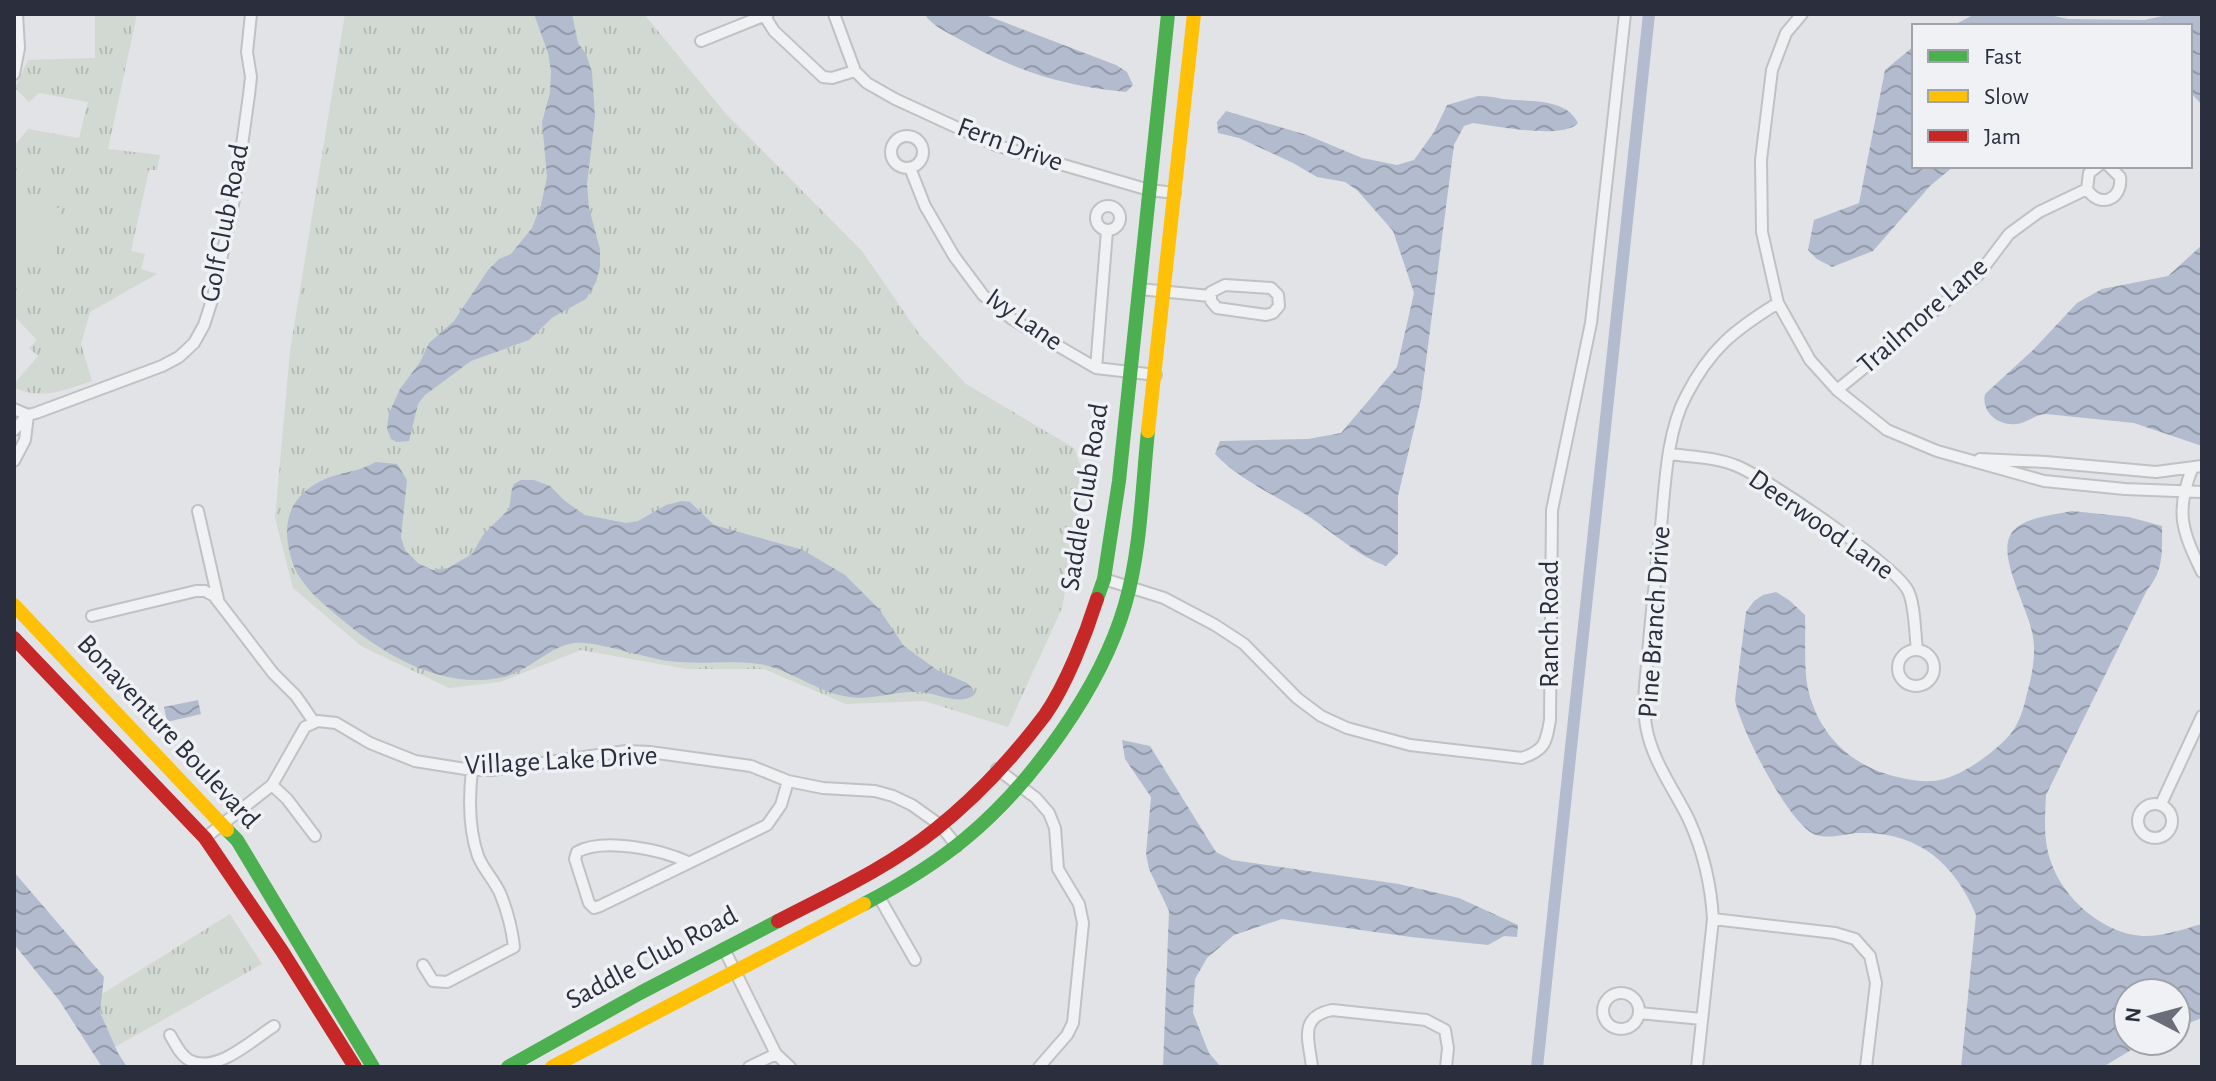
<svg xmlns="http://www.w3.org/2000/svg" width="2216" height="1081" viewBox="0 0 2216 1081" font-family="'Alegreya Sans',sans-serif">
	<defs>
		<pattern id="grass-tufts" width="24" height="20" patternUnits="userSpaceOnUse" patternTransform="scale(2)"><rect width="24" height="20" fill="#d1d9d2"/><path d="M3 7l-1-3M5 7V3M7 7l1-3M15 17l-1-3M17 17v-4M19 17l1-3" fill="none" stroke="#b4bbb5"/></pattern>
		<pattern id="water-waves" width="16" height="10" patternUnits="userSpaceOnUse" patternTransform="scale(2)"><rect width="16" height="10" fill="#b3bcce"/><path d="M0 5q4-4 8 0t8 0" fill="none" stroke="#9299a8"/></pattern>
	</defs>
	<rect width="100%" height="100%" fill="#e1e3e6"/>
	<path fill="url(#grass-tufts)" d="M95 14H137L108 149 160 155 157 170H149L131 251 145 254 141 269 157 274 90 312 81 344 92 381C66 390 41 400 14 388V384L38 356 29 348 37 340 14 316V146L28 129 79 138 88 102 39 93 29 102 15 88 28 60 95 58Z
		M345 14H644L727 115 862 251 920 335 966 384 1074 448 1085 478 1062 608 1008 727 924 701 846 704 764 669H687L581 650 500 682 449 688 361 646 293 588 275 518 290 351Z
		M230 914 262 964 115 1047 100 1011 102 994Z"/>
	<path fill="#d1d9d2" d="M14 203 60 208 53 269 14 265Z"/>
	<path fill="url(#water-waves)" d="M534 14H572L578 43 586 54 592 72 595 117 587 184 589 208 600 249V267L596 282 586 299 553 317 529 340 471 361 425 395 418 404 409 441 397 442 391 439 387 429 389 413 400 389 420 362 429 343 454 321 488 270 499 259 511 254 532 228 541 205 547 177 542 122 550 93 551 71 548 53Z
		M924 14H983L1116 65 1127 72 1133 85 1126 92C1060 85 1016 71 959 39 945 31 934 27 924 14Z
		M1975 14H2045L2068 19 2144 20 2172 14H2202V105L2190 92V26H1952Z
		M1914 46V166H1954L1930 186 1873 251 1832 267 1817 259 1808 250 1814 220 1859 203 1885 70Z
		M1478 96C1487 96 1495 97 1503 99 1528 102 1566 97 1578 123 1563 140 1496 126 1473 123L1464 126 1454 145 1421 400 1398 496V554L1386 566C1356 555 1334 533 1308 516 1277 496 1241 481 1215 454L1220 441 1308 439 1341 433 1397 367 1414 293 1393 231 1357 190 1345 182 1317 177 1293 163 1239 138 1218 133 1217 122 1226 111 1307 135 1362 158 1397 165 1414 160 1434 132 1447 105Z
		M2202 245V446L2134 423 2046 414C2034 415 2027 423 2016 424 1998 426 1981 412 1985 394L2033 350 2077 303 2102 289 2168 276Z
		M376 462 397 464 407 480 401 537 405 550 418 563 432 570 448 568 472 554 483 535 509 509 512 489 514 484 521 480H534L550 486 565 501 585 515 626 523 638 521 666 505 682 501 690 502 714 525 803 550 845 575 879 609 904 646 937 670 967 683 973 689 974 695C959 706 939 694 922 692 896 690 870 702 844 696 816 691 785 667 759 664 729 660 699 665 669 661 644 658 595 640 574 643 550 646 529 671 504 677 443 691 384 655 340 618 322 603 301 586 293 564 280 526 287 496 325 479 341 472 358 472 376 462Z
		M2072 511 2129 517 2162 526C2162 551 2164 571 2147 590L2046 795C2045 817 2043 840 2051 862 2063 898 2102 933 2142 936 2162 937 2183 929 2202 924V1018L2176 1028V993H2128V1041H2146L2103 1067H1961L1976 915C1955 863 1917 831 1859 833 1844 834 1832 839 1816 835 1790 827 1740 728 1735 700L1746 612 1754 601 1763 595 1776 592 1789 600 1805 615C1806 639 1803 670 1809 693 1821 739 1856 769 1902 778 1915 781 1930 783 1944 779 1965 773 1990 755 2005 740 2017 729 2023 712 2026 697 2032 676 2037 653 2032 632 2027 607 1997 555 2011 534 2021 517 2055 515 2072 511Z
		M198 700 201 714 167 722 164 707Z
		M1122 740 1150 746 1216 852 1232 860 1399 884 1459 898 1518 925 1517 937 1504 936 1488 945 1411 937 1282 919 1234 935 1207 958 1195 979 1193 1013 1209 1053 1221 1067H1163L1169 911 1149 869 1146 854 1151 797 1125 759Z
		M14 872 104 977 100 1012 118 1053 127 1067H102L59 1000 14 944Z"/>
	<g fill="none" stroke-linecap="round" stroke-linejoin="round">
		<path stroke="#b3bcce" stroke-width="12" d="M1537 1067 1649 14"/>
		<g stroke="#c0c1c4" stroke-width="14">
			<path id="street" d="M834 14 855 71 867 83 895 99 995 145 1149 190 1175 193
				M1802 14 1786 33 1772 70 1761 160 1762 232 1778 303 1810 360 1837 390 1887 430 1937 451 2044 481 2125 489 2202 492
				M764 15 774 31 823 77 832 78 855 71
				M701 41 768 14
				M14 74 19 48 17 14
				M891 152a16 16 0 1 1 32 0a16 16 0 1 1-32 0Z
				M2098 166 2089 173 2087 189C2099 209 2123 200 2120 177L2109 166
				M910 168 925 206 954 256 983 295 1012 319 1096 368 1156 375
				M1096 218a12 12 0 1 1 24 0a12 12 0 1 1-24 0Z
				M1225 285 1271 288 1278 295 1279 306 1273 313 1266 315 1217 308 1211 301V292Z
				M1139 289 1210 296
				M1096 368 1107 231
				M1837 390 1978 275 2009 234 2039 212 2087 189
				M14 409 28 415 36 413 162 366 179 357 194 343 204 325 213 297 235 195 249 95 251 77 247 52 251 14
				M14 430 28 415
				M1670 454C1692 457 1716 457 1737 466 1768 479 1891 563 1907 589 1915 601 1915 635 1917 650
				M1980 459 2046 462 2156 472 2202 466
				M14 461 25 440 28 415
				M2192 469C2175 512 2182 531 2202 572
				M198 511 218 599
				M1104 579 1164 598 1215 625 1244 644 1297 698 1321 716 1347 728 1410 745 1522 758C1545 750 1546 743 1550 720L1552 510 1591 323 1625 14
				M92 616 196 591H205L214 596 273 673 296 696 314 722
				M1898 668a18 18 0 1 1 36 0a18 18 0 1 1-36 0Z
				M997 769 1036 798 1049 813 1055 828 1058 869 1079 904 1083 923 1073 1023 1067 1035 1039 1067
				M272 785 287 799 315 836
				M2138 821a17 17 0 1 1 34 0a17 17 0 1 1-34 0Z
				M2161 804 2202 716
				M205 838 272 785 305 727 318 721 336 723 370 743 415 761 472 770H492L626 751 650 752 751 766 788 781 823 788 875 791 893 796 912 805 940 825 957 846
				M688 862C662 850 604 837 577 852L575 859 589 903 594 908 600 906 767 825 781 805 788 781
				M879 897 915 960
				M1713 919 1835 933 1855 939 1870 956 1876 983 1866 1067
				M724 949 776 1054 790 1067
				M423 965 433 981 447 982 514 947C512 929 507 910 500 893 494 880 483 869 478 856 469 830 469 796 472 770
				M1603 1011a18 18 0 1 1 36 0a18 18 0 1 1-36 0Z
				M1639 1013 1702 1019
				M170 1035C175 1043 180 1055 189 1060 216 1075 252 1040 274 1026
				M749 1067 776 1054
				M1312 1067C1309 1040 1298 1017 1332 1010L1426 1020 1445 1030 1448 1048 1446 1067
				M1697 1067 1713 919C1711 885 1703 851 1689 820 1674 789 1652 761 1646 726 1642 702 1646 678 1648 654 1651 617 1655 581 1659 545 1665 499 1664 437 1686 396 1710 349 1734 330 1778 303"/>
		</g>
		<use href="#street" stroke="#f0f1f3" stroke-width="10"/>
		<path stroke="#4caf50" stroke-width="14" d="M1097 599 1104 579 1119 481 1168 14
			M227 830 237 840 373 1067
			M864 904C900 885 935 864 966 838 1032 783 1101 688 1125 605 1141 550 1142 488 1148 431
			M508 1067 640 993 778 921"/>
		<path stroke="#ffc107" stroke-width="14" d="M1148 431 1194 14
			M14 605 227 830
			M552 1067 864 904"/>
		<path stroke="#c62828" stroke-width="14" d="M14 638 205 838 282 951 355 1067
			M778 921C832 893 889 867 936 829 976 797 1014 756 1045 715 1066 685 1086 634 1097 599"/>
	</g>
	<g text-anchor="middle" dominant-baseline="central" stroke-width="7" stroke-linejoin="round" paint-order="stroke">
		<g font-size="28" fill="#2b2f3d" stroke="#eff1f5">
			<text transform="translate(1010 145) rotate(20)">Fern Drive</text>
			<text transform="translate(225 223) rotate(-79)">Golf Club Road</text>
			<text transform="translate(1923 316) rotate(-41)">Trailmore Lane</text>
			<text transform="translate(1024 320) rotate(35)">Ivy Lane</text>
			<text transform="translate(1085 497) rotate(-81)">Saddle Club Road</text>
			<text transform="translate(1821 525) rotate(35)">Deerwood Lane</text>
			<text transform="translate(1655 622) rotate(-86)">Pine Branch Drive</text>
			<text transform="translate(1550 624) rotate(-90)">Ranch Road</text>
			<text transform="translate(168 732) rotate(47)">Bonaventure Boulevard</text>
			<text transform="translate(561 761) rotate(-3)">Village Lake Drive</text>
			<text transform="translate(652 958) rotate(-28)">Saddle Club Road</text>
		</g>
	</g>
	<rect width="2216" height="1081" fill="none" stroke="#2b2f3d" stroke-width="32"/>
	<rect x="1912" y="24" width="280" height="144" fill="#eff1f5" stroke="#a1a3ab" stroke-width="2"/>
	<rect x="1928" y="50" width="40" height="12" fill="#4caf50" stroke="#a1a3ab" stroke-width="2"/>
	<text x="1984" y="64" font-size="24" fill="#2b2f3d">Fast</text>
	<rect x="1928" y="90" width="40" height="12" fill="#ffc107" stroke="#a1a3ab" stroke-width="2"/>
	<text x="1984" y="104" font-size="24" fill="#2b2f3d">Slow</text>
	<rect x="1928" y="130" width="40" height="12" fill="#c62828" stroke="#a1a3ab" stroke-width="2"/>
	<text x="1984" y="144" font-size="24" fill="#2b2f3d">Jam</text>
	<g transform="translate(2152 1017) rotate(276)"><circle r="38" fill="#eff1f5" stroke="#a1a3ab" stroke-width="2"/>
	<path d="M0-6L14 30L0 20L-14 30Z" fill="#6b6e78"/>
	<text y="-12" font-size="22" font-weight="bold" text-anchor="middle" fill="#2b2f3d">N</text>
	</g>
</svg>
